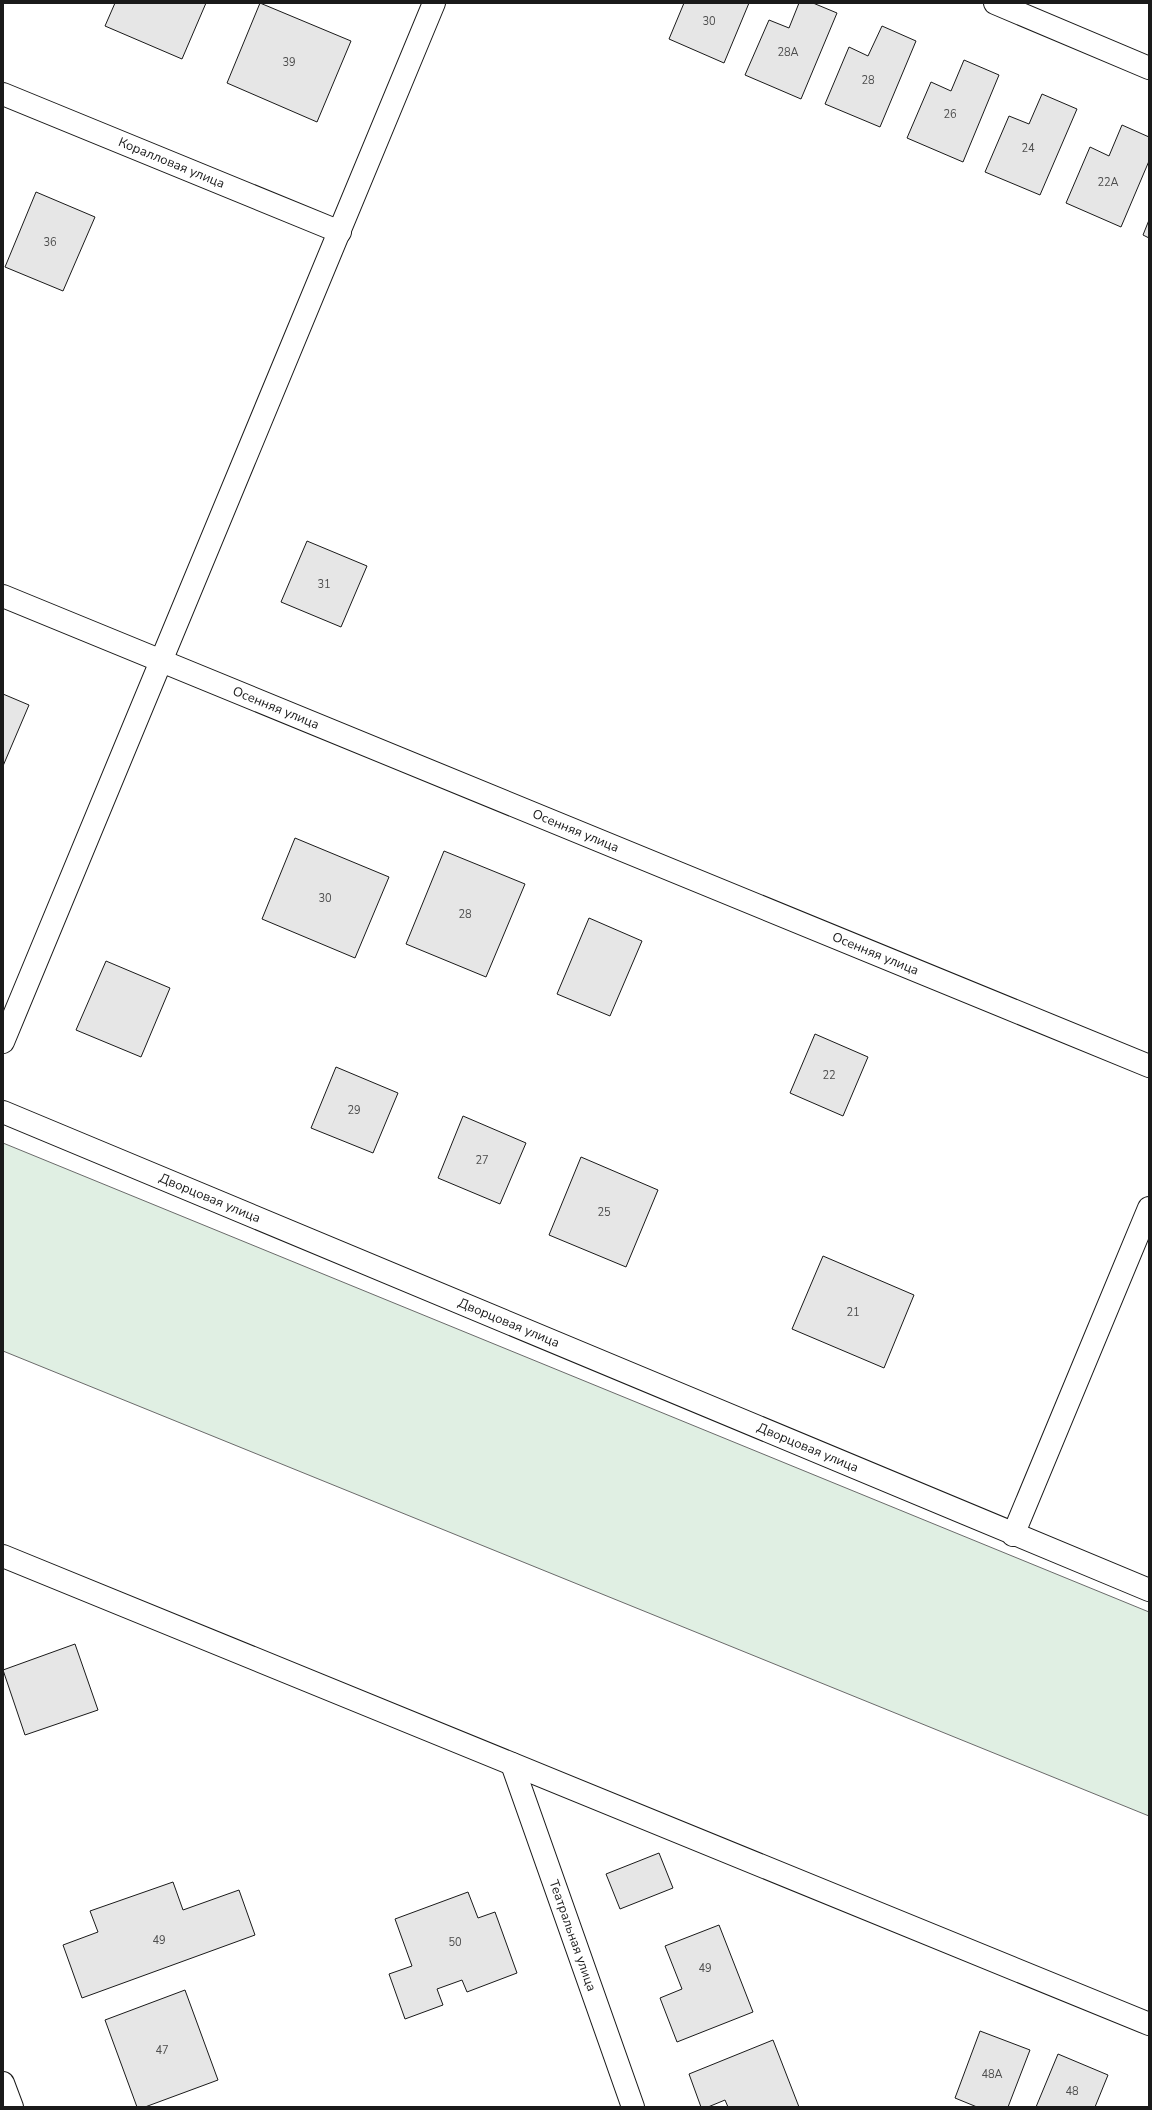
<svg xmlns="http://www.w3.org/2000/svg" width="1152" height="2110" viewBox="0 0 1152 2110" font-family="'Nunito Sans',sans-serif">
	<rect width="100%" height="100%" fill="#fff"/>
	<path fill="#e0efe3" stroke="#6a6a6a" d="M3 1143 1149 1612V1816L3 1351Z"/>
	<path fill="#e6e6e6" stroke="#1a1a1a" d="M115 3H206L182 59 105 26Z
		M260 3 351 41 317 122 227 83Z
		M684 3H749L724 63 669 39Z
		M799 3H813L837 13 801 99 745 75 769 20 789 28Z
		M882 26 916 41 880 127 825 104 849 47 868 56Z
		M964 60 999 75 963 162 907 138 931 82 951 91Z
		M1042 94 1077 109 1040 195 985 172 1009 116 1029 124Z
		M1122 125 1149 137V161L1121 227 1066 203 1090 147 1109 156Z
		M36 192 95 217 63 291 5 267Z
		M1149 220V238L1143 235Z
		M307 541 367 566 341 627 281 602Z
		M3 694 29 705 3 766Z
		M295 838 389 877 355 958 262 919Z
		M444 851 525 884 486 977 406 944Z
		M589 918 642 941 610 1016 557 994Z
		M106 961 170 988 141 1057 76 1030Z
		M815 1034 868 1057 843 1116 790 1093Z
		M336 1067 398 1093 373 1153 311 1128Z
		M463 1116 526 1143 500 1204 438 1178Z
		M581 1157 658 1190 626 1267 549 1235Z
		M823 1256 914 1295 884 1368 792 1329Z
		M75 1644 98 1710 25 1735 3 1670Z
		M659 1853 673 1888 620 1909 606 1874Z
		M173 1882 183 1910 239 1890 255 1935 82 1998 63 1945 98 1932 90 1911Z
		M468 1892 478 1918 495 1912 517 1973 467 1992 462 1980 437 1989 443 2005 405 2019 389 1974 412 1966 395 1919Z
		M719 1925 753 2012 677 2042 660 1998 682 1989 665 1946Z
		M185 1990 218 2080 145 2107H137L105 2020Z
		M980 2031 1030 2050 1008 2107H977L955 2098Z
		M773 2040 799 2107H728L725 2100 708 2107H701L689 2074Z
		M1058 2054 1108 2075 1095 2107H1036Z"/>
	<g fill="none" stroke-linecap="round" stroke-linejoin="round">
		<g stroke="#1a1a1a" stroke-width="24">
			<g id="street">
				<path d="M995 3 1149 68"/>
				<path id="s1" d="M3 94 340 232"/>
				<path id="s2" d="M3 596 1149 1066"/>
				<path d="M3 1042 434 3"/>
				<path id="s3" d="M3 1112 1149 1590"/>
				<path d="M1013 1535 1149 1208"/>
				<path d="M3 1556 1149 2024"/>
				<path id="s4" d="M512 1764 633 2107"/>
				<path d="M3 2083 12 2107"/>
			</g>
		</g>
		<use href="#street" stroke="#fff" stroke-width="22"/>
	</g>
	<g text-anchor="middle" dominant-baseline="central" stroke-width="3" stroke-linejoin="round" paint-order="stroke">
		<g font-size="11" fill="#4d4d4d">
			<text x="709" y="21">30</text>
			<text x="788" y="52">28А</text>
			<text x="289" y="62">39</text>
			<text x="868" y="80">28</text>
			<text x="950" y="114">26</text>
			<text x="1028" y="148">24</text>
			<text x="1108" y="182">22А</text>
			<text x="50" y="242">36</text>
			<text x="324" y="584">31</text>
			<text x="325" y="898">30</text>
			<text x="465" y="914">28</text>
			<text x="829" y="1075">22</text>
			<text x="354" y="1110">29</text>
			<text x="482" y="1160">27</text>
			<text x="604" y="1212">25</text>
			<text x="853" y="1312">21</text>
			<text x="159" y="1940">49</text>
			<text x="455" y="1942">50</text>
			<text x="705" y="1968">49</text>
			<text x="162" y="2050">47</text>
			<text x="992" y="2074">48А</text>
			<text x="1072" y="2091">48</text>
		</g>
		<g font-size="13" fill="#1a1a1a" stroke="#fff">
			<text stroke="none"><textPath href="#s1" startOffset="182">Коралловая улица</textPath></text>
			<text stroke="none"><textPath href="#s2" startOffset="295">Осенняя улица</textPath></text>
			<text stroke="none"><textPath href="#s2" startOffset="619">Осенняя улица</textPath></text>
			<text stroke="none"><textPath href="#s2" startOffset="943">Осенняя улица</textPath></text>
			<text stroke="none"><textPath href="#s3" startOffset="224">Дворцовая улица</textPath></text>
			<text stroke="none"><textPath href="#s3" startOffset="548">Дворцовая улица</textPath></text>
			<text stroke="none"><textPath href="#s3" startOffset="872">Дворцовая улица</textPath></text>
			<text stroke="none"><textPath href="#s4" startOffset="182">Театральная улица</textPath></text>
		</g>
	</g>
	<rect width="1152" height="2110" fill="none" stroke="#1a1a1a" stroke-width="8"/>
</svg>
